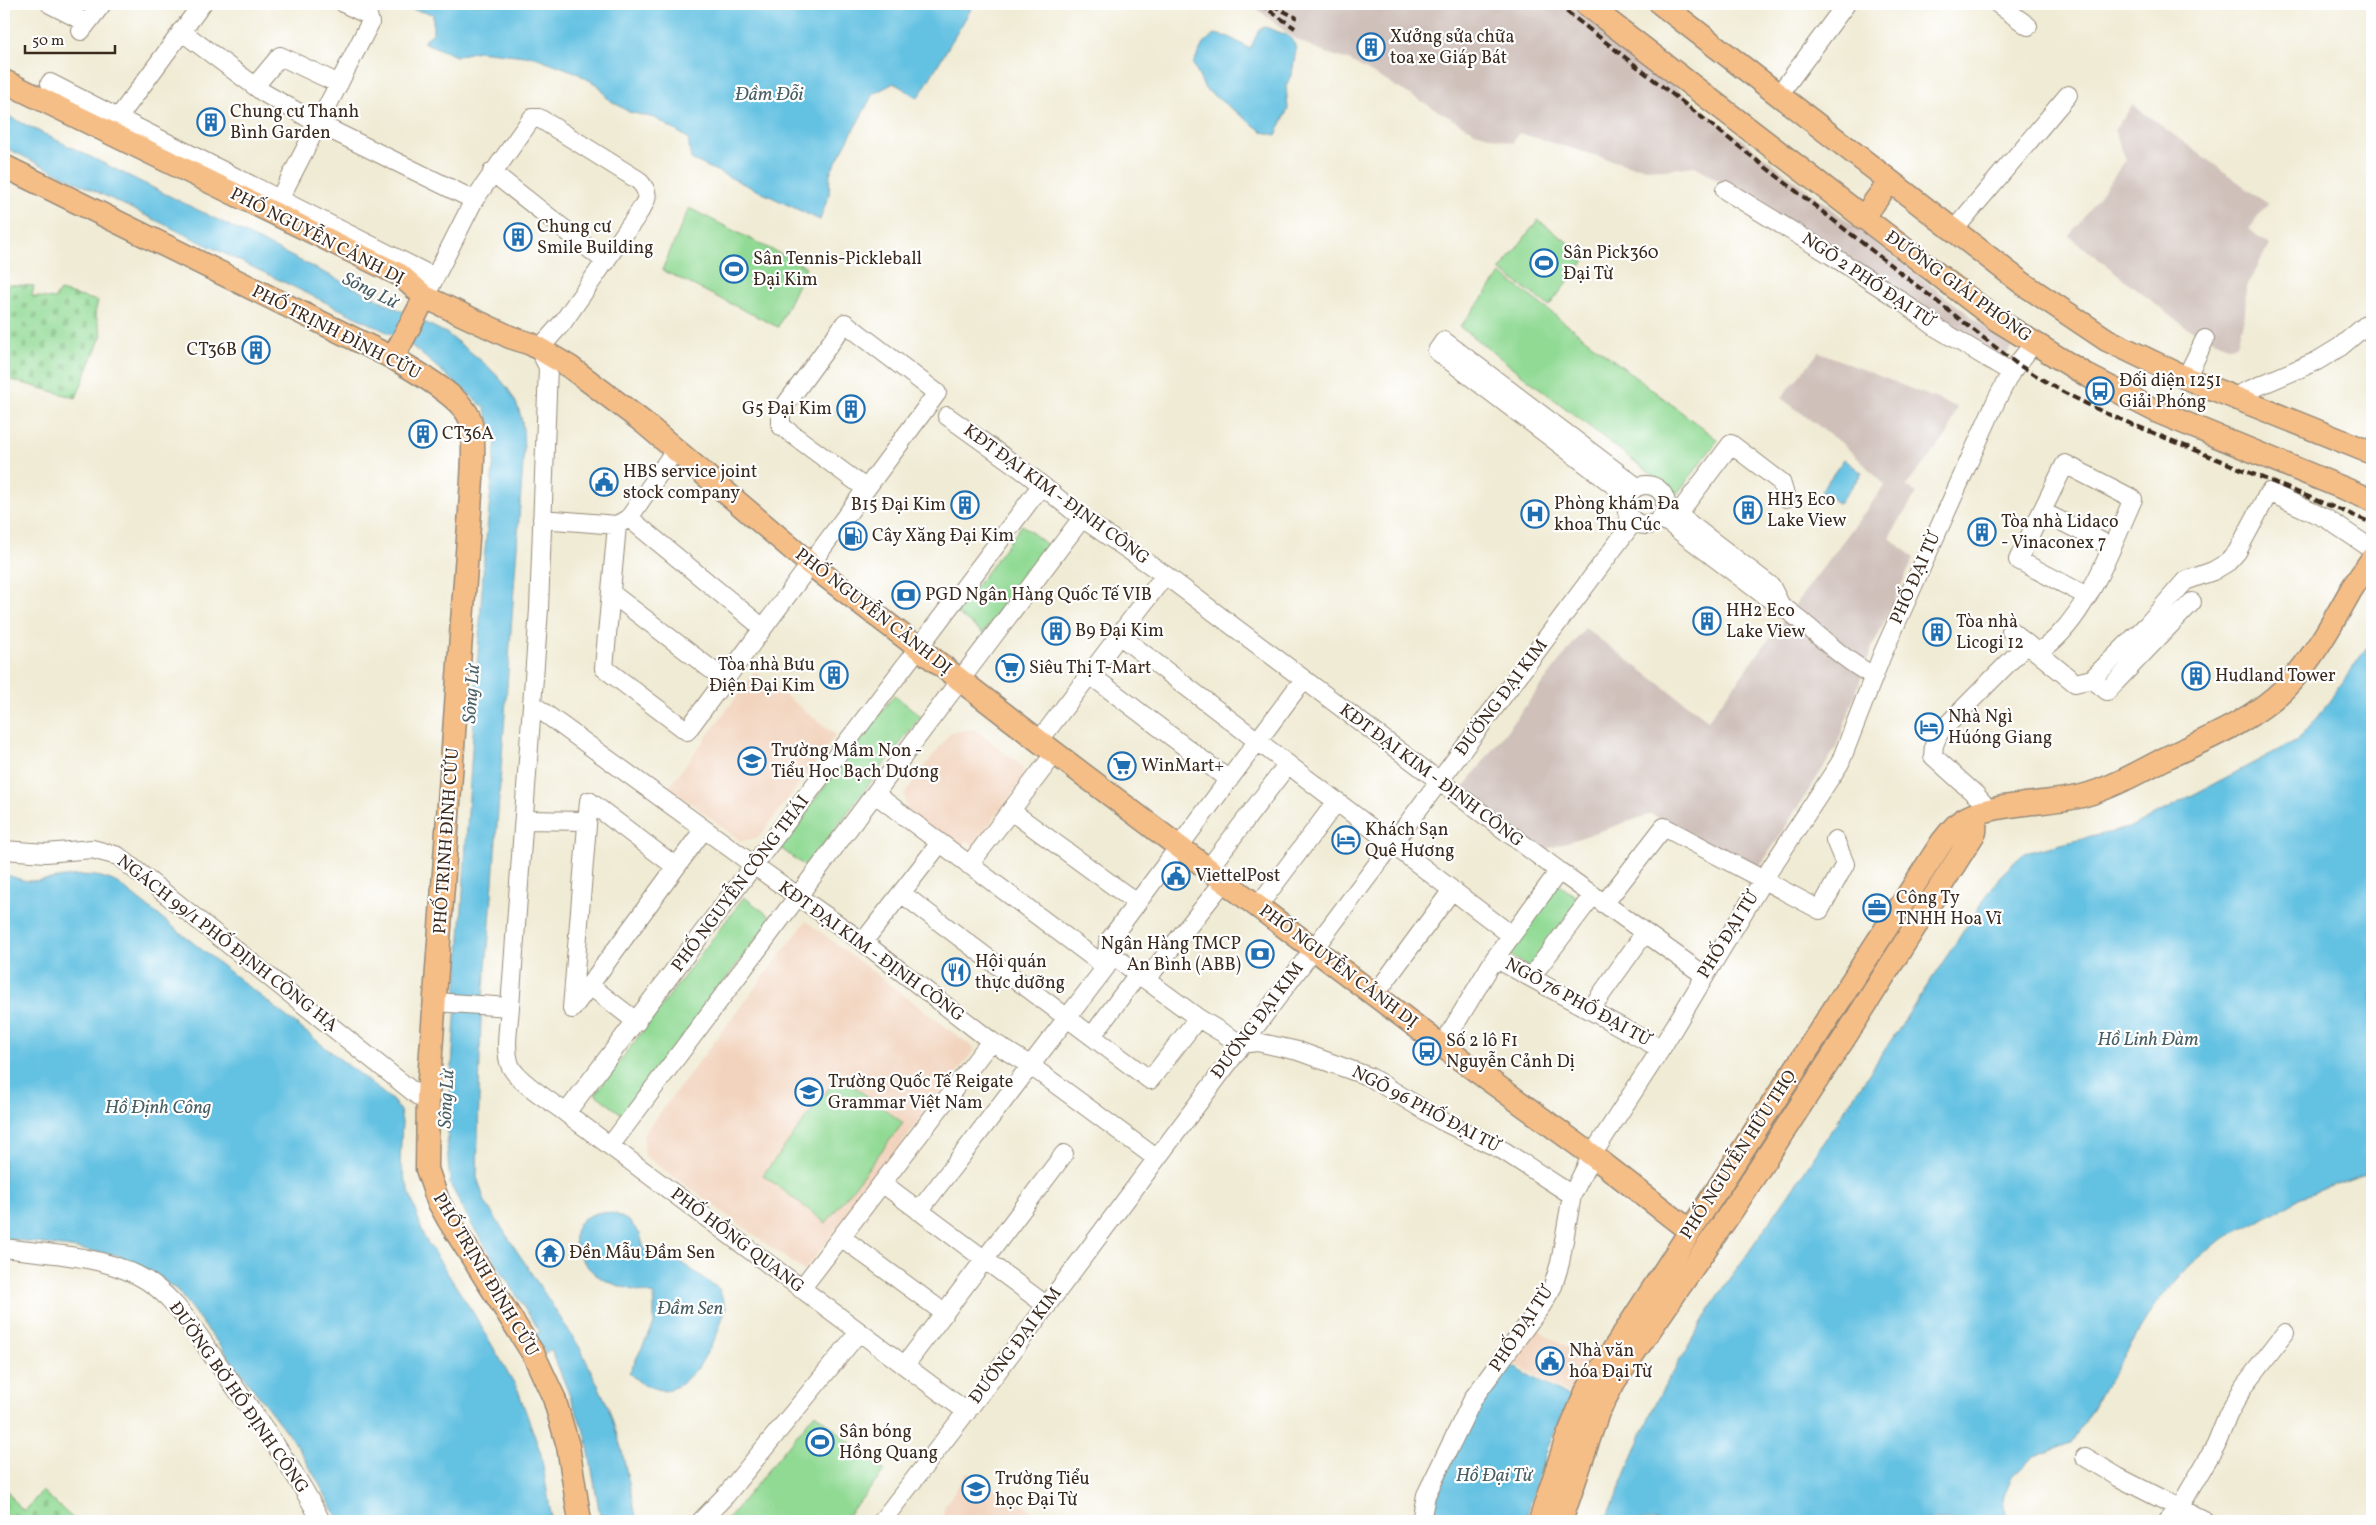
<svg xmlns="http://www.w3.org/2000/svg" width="2376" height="1525" viewBox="0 0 2376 1525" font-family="Vollkorn,serif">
	<defs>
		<pattern id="cemetery-stones" width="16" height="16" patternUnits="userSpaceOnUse" patternTransform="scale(1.25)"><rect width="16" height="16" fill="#91da94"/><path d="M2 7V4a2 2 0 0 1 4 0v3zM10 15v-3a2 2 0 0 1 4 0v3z" fill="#7ebb7f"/></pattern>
	</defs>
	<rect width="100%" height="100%" fill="#fff"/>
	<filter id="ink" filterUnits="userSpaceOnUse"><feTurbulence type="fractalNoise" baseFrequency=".02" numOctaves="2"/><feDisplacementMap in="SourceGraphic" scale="10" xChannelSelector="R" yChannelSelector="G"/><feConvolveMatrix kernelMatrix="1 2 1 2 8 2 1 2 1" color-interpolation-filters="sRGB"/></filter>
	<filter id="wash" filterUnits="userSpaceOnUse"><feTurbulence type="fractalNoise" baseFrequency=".0096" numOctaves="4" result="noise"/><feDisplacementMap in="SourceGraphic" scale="20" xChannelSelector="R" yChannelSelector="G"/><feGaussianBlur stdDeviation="1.12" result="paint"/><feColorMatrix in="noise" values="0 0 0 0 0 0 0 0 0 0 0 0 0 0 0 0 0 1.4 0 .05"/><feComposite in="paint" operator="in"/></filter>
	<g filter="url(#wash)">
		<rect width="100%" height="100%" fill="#f0ebd4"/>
		<path fill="#f2d4be" d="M755 672 836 735 758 838 741 841 669 787Z
			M974 729 1022 766 1023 779 974 846 966 840 959 849 906 811 904 794 951 732Z
			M806 921 975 1049 804 1271 645 1156 643 1135Z
			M1532 1326 1590 1362 1571 1396 1510 1361Z
			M967 1472 1031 1510 1028 1521H942L945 1506Z"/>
		<path fill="#cfc0ba" d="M1251 4H1572L1705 111 2011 347 2002 364 1819 243 1695 166 1665 170 1631 166 1519 133 1513 143 1475 132 1351 61 1320 51 1292 37Z
			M2133 105 2268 204 2249 229 2269 245 2246 288 2245 313 2237 345 2230 347 2185 327 2069 236 2126 160 2114 130Z
			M1819 352 1957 407 1948 434 1906 486 1917 493 1889 537 1914 558 1872 648 1836 748 1757 871 1651 814 1544 850 1463 788 1585 628 1708 720 1885 485 1843 444 1781 398Z"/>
		<path fill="#91da94" stroke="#668259" d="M689 208 806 267 778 327 662 270Z
			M1538 220 1587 257 1549 306 1500 270Z
			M1501 274 1718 440 1677 494 1460 327Z
			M1022 525 1049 546 983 633 956 613Z
			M894 695 921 716 806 867 779 847Z
			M1557 883 1579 899 1529 968 1507 953Z
			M744 897 772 918 623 1115 595 1094Z
			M839 1075 903 1123 826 1223 763 1175Z
			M815 1413 885 1471 843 1521H726Z"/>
		<path fill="url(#cemetery-stones)" stroke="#668259" d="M4 284 34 286 32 296 54 299 60 291 98 301 95 313 102 334 76 398 4 378Z
			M4 1486 18 1506 25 1511 42 1491 76 1521H4Z"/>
		<path fill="#64c1e2" stroke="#507680" d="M402 4H974L918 98 894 83 873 94 830 173 829 194 820 220 691 159 688 138 655 118 629 112 608 99 599 86 575 72 535 57 478 51 456 56 423 42 433 33V14L410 9Z
			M1265 27 1287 35 1294 42 1296 50 1292 73 1286 86 1288 109 1276 135 1263 132 1205 89 1193 64 1203 44 1214 34 1229 37 1250 49 1259 30Z
			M4 114 446 333C476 357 515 381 522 422 524 431 523 440 524 449L489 937 481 1017 477 1177 485 1202 580 1348 608 1406 622 1451 637 1521H601L586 1436 551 1349 546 1353 534 1335 540 1332 473 1227 450 1184 447 1146 484 559 496 439 484 407 413 347 389 333 4 147Z
			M1844 459 1862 473 1839 504 1821 491Z
			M2372 644V1171L2299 1198 2260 1221 2222 1239 2189 1266 2155 1305 2071 1443 2032 1458 2012 1477 2003 1499 2006 1521H1606L1655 1403 1712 1305 1793 1188 2000 876 2024 853 2132 827 2299 739 2319 716 2367 647Z
			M4 874C12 876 22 881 30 881 62 880 89 867 119 884L393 1101 400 1111 402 1122 400 1163 424 1237 474 1314 518 1390 541 1454 552 1521H338L335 1512 298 1447 177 1290 153 1273 117 1255 4 1238Z
			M603 1212 616 1214 630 1222 640 1234 644 1249 653 1255 676 1259 719 1289 726 1308 716 1337 698 1368 680 1385 665 1391 643 1385 629 1373 654 1324V1295C634 1289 612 1287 595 1274 570 1253 563 1217 603 1212Z
			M1510 1365 1570 1398 1548 1447 1525 1521H1433L1438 1494 1472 1415Z"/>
	</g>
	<g filter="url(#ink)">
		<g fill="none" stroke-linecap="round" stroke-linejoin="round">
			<g stroke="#968a79" stroke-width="20">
				<path id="minor" d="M50 4 87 23
					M1998 4 2028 26
					M81 31 102 4
					M181 31 264 93 319 124 474 200
					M50 83 118 118 202 4
					M255 86 280 56 339 84
					M1778 96 1846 4
					M118 118 434 277
					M492 172 606 262
					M1725 190 1831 255 1897 298 1937 328 2011 372
					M279 200 370 23 368 15 345 4
					M1953 231 2068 95
					M425 297 474 200 532 118H539L638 180C653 195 646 201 636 217L563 322 539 349 548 367 539 609 510 1007C509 1024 504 1048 510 1065 516 1081 552 1102 566 1113L967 1412
					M2186 378 2205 339
					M2233 397 2317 361 2340 347 2372 320
					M947 416 1029 475 1082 518 1165 575 1559 871 1704 975
					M1626 505a20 20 0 1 1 40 0a20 20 0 1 1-40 0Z
					M1628 496 1437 351 1444 341 1637 487
					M1665 505 1771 586 1780 604
					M2043 512 2112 547
					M1678 514 1731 444 1781 482 1786 498
					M1661 517 1764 595C1804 617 1833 655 1874 676
					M629 518 763 628
					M542 519 617 525 629 518 675 450
					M617 525 604 668 687 731 937 393 845 323 781 411V426L865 488
					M611 593 725 680
					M2011 631 2075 683 2092 679 2147 625 2185 581 2213 571 2228 562 2237 552 2269 492 2327 519 2372 549
					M1119 635 1511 935
					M2038 653C2045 647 2053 642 2059 635 2092 601 2114 542 2133 499L2065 464 2018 560 2087 596
					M1089 674 1229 780
					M2092 679 2107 691 2192 602
					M532 704 755 866 863 942 991 1041 1031 1066 1156 1158
					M1039 741 1165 575
					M875 794 1106 967
					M589 801 676 867
					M1989 810 1977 796 1933 756 1934 745 1939 733 2027 644
					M1011 811 1137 903
					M525 820 587 821
					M4 850 46 853 92 849 118 856 427 1103
					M969 865 1055 753
					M1209 868 1288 764
					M901 893 1150 1080 1198 1018
					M1604 904 1664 827 1820 910 1845 864 1835 840
					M1258 906 1337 801
					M863 942 940 843
					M1107 951 1198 1018 1241 1044 1257 1042 1298 1051 1370 1077 1442 1121 1504 1151 1572 1195
					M1495 958 1661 1049
					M1531 977 1593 895
					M1146 980 1225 880
					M589 985 637 1022
					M1375 995 1452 890
					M435 1002 510 1007
					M572 1008 589 801
					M572 1009 704 829
					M1590 1010 1644 934
					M1092 1036 1138 974
					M1442 1046 1495 958 1559 871
					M566 1113 1041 486
					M610 1146 1082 518
					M882 1183 1047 1306
					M919 1211 1106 967 1108 942 1303 680
					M841 1237 943 1312
					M4 1248C47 1254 97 1255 137 1275 176 1294 199 1338 224 1372 259 1421 294 1468 321 1521
					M801 1289 991 1041
					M905 1365 1064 1154
					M2085 1457 2118 1477 2205 1521
					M701 1521 726 1495 859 1332
					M882 1521 994 1376 1634 521
					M1421 1521 1426 1495 1474 1397 1542 1305 1553 1286 1560 1263 1572 1195 1592 1155 1661 1049 1763 880 1840 763 1882 655 1996 401 2011 372 2034 343
					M2168 1521 2176 1508 2181 1505 2216 1445 2228 1415 2244 1386 2285 1333"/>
			</g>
			<g stroke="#968a79" stroke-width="25">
				<path id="major" d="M1586 4 1997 320 2088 376 2158 412 2372 500
					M1661 4 2022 283 2107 340 2186 378 2372 453
					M4 81 400 275 425 297 510 337 531 344 570 367 643 422 810 564 1039 741 1442 1046 1592 1155 1690 1231
					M4 166 393 358C413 370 467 399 471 423 476 445 471 487 470 511L428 1094 427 1169 438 1201 448 1219 534 1355 554 1398 568 1446 580 1521
					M1863 218 1889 182
					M393 358 425 297
					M1540 1521 1566 1441 1586 1392 1942 842C1948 835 1953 827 1960 822 1984 803 2051 804 2082 796 2112 788 2141 771 2168 757 2209 738 2253 720 2285 688 2313 659 2332 624 2351 590 2357 580 2365 570 2372 559
					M1561 1521 1598 1412 1614 1382 1733 1209 1847 1034 1975 832 1976 814"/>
			</g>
			<use href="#minor" stroke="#fff" stroke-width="18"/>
			<use href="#major" stroke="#f6be87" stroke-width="22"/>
			<path stroke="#3b2a1e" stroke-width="4" stroke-dasharray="8 4" stroke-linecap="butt" d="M1260 4 1295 28
				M1557 4 2017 364 2063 392 2105 413 2372 523
				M1272 5 1297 18"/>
		</g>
	</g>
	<defs>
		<g id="building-ring" transform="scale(1.4375)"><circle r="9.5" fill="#fff" stroke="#1f6fb2" stroke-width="1.5"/><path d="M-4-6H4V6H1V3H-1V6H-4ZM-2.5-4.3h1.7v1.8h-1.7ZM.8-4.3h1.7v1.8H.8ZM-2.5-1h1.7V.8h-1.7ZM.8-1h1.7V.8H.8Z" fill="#1f6fb2"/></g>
		<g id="stadium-ring" transform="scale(1.4375)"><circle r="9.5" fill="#fff" stroke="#1f6fb2" stroke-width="1.5"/><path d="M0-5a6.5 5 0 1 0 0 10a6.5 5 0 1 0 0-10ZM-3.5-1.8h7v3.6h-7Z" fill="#1f6fb2"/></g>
		<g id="bus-ring" transform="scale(1.4375)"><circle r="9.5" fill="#fff" stroke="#1f6fb2" stroke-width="1.5"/><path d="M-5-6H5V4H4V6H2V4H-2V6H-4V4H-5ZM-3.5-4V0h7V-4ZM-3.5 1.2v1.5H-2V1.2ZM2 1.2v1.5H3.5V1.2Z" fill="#1f6fb2"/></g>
		<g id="civic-ring" transform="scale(1.4375)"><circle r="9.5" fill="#fff" stroke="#1f6fb2" stroke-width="1.5"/><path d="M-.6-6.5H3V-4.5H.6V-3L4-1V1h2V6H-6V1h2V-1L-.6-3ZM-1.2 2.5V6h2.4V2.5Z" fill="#1f6fb2"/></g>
		<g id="hospital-ring" transform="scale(1.4375)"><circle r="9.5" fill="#fff" stroke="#1f6fb2" stroke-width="1.5"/><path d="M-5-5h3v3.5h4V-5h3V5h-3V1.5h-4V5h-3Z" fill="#1f6fb2"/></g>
		<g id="fuel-ring" transform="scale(1.4375)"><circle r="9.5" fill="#fff" stroke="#1f6fb2" stroke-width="1.5"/><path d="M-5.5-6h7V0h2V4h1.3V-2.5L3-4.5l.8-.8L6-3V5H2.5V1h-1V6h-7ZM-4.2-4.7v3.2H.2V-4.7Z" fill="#1f6fb2"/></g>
		<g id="bank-ring" transform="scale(1.4375)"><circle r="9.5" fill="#fff" stroke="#1f6fb2" stroke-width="1.5"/><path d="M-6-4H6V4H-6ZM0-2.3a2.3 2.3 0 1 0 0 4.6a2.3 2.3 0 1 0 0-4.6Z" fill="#1f6fb2"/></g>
		<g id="supermarket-ring" transform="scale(1.4375)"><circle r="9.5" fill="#fff" stroke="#1f6fb2" stroke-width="1.5"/><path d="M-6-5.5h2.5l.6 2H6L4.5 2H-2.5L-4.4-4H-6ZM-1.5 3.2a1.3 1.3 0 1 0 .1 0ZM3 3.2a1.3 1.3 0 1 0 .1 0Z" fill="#1f6fb2"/></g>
		<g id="hotel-ring" transform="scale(1.4375)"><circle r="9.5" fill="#fff" stroke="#1f6fb2" stroke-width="1.5"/><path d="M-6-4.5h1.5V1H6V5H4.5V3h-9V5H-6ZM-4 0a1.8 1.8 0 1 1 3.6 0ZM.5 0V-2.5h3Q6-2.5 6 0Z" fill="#1f6fb2"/></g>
		<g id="school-ring" transform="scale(1.4375)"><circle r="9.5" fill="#fff" stroke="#1f6fb2" stroke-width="1.5"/><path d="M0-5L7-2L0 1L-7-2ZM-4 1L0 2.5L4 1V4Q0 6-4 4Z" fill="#1f6fb2"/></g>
		<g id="office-ring" transform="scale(1.4375)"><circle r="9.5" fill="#fff" stroke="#1f6fb2" stroke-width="1.5"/><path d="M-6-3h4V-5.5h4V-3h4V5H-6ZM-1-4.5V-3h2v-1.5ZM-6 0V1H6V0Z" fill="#1f6fb2"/></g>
		<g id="restaurant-ring" transform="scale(1.4375)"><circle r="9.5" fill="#fff" stroke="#1f6fb2" stroke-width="1.5"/><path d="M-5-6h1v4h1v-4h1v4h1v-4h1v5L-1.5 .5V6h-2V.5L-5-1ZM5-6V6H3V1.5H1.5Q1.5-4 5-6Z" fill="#1f6fb2"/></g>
		<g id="temple-ring" transform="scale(1.4375)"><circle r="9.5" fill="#fff" stroke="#1f6fb2" stroke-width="1.5"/><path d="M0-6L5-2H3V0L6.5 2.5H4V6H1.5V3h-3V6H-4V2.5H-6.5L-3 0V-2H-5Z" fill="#1f6fb2"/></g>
	</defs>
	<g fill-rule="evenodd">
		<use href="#building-ring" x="1371" y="47"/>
		<use href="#building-ring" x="211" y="122"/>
		<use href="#building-ring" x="518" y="237"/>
		<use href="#stadium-ring" x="1544" y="263"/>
		<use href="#stadium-ring" x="734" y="269"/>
		<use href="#building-ring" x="256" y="350"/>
		<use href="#bus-ring" x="2100" y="391"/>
		<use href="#building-ring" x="851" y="409"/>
		<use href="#building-ring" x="423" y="434"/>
		<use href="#civic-ring" x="604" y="482"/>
		<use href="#building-ring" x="965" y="505"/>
		<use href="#building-ring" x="1748" y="510"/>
		<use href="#hospital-ring" x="1535" y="514"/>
		<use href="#building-ring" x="1982" y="532"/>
		<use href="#fuel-ring" x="853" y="536"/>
		<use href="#bank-ring" x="906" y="595"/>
		<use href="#building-ring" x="1707" y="621"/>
		<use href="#building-ring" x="1056" y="631"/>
		<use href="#building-ring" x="1937" y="632"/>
		<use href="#supermarket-ring" x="1010" y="668"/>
		<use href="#building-ring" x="834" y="675"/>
		<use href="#building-ring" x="2196" y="676"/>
		<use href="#hotel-ring" x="1929" y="727"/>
		<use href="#school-ring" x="752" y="761"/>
		<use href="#supermarket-ring" x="1122" y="766"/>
		<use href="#hotel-ring" x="1346" y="840"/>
		<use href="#civic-ring" x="1176" y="876"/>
		<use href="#office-ring" x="1877" y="908"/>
		<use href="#bank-ring" x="1260" y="954"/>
		<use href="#restaurant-ring" x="956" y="972"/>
		<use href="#bus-ring" x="1427" y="1051"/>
		<use href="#school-ring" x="809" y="1092"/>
		<use href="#temple-ring" x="550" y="1253"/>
		<use href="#civic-ring" x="1550" y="1361"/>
		<use href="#stadium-ring" x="820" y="1442"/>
		<use href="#school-ring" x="976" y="1489"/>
	</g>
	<g text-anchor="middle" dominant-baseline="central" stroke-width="4.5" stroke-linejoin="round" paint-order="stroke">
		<g font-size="18" fill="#3b2a1e" stroke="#fff" text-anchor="start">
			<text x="1390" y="37">Xưởng sửa chữa<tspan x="1390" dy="21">toa xe Giáp Bát</tspan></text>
			<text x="230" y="112">Chung cư Thanh<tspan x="230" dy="21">Bình Garden</tspan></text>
			<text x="537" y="227">Chung cư<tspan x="537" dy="21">Smile Building</tspan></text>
			<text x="1563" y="253">Sân Pick360<tspan x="1563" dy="21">Đại Từ</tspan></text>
			<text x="753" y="259">Sân Tennis-Pickleball<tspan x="753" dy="21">Đại Kim</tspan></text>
			<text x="237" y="350" text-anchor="end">CT36B</text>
			<text x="2119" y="381">Đối diện 1251<tspan x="2119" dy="21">Giải Phóng</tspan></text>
			<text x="832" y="409" text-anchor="end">G5 Đại Kim</text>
			<text x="442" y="434">CT36A</text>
			<text x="623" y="472">HBS service joint<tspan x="623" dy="21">stock company</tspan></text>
			<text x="1767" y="500">HH3 Eco<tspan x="1767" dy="21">Lake View</tspan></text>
			<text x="1554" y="504">Phòng khám Đa<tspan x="1554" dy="21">khoa Thu Cúc</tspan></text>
			<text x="946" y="505" text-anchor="end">B15 Đại Kim</text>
			<text x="2001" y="522">Tòa nhà Lidaco<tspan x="2001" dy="21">- Vinaconex 7</tspan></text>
			<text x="872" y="536">Cây Xăng Đại Kim</text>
			<text x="925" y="595">PGD Ngân Hàng Quốc Tế VIB</text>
			<text x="1726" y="611">HH2 Eco<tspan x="1726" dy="21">Lake View</tspan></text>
			<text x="1956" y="622">Tòa nhà<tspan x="1956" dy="21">Licogi 12</tspan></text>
			<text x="1075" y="631">B9 Đại Kim</text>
			<text x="815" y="665" text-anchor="end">Tòa nhà Bưu<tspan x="815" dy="21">Điện Đại Kim</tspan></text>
			<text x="1029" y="668">Siêu Thị T-Mart</text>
			<text x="2215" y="676">Hudland Tower</text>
			<text x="1948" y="717">Nhà Ngì<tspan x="1948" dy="21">Húóng Giang</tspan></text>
			<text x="771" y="751">Trường Mầm Non -<tspan x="771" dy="21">Tiểu Học Bạch Dương</tspan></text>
			<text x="1141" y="766">WinMart+</text>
			<text x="1365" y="830">Khách Sạn<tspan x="1365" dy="21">Quê Hương</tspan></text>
			<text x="1195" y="876">ViettelPost</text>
			<text x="1896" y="898">Công Ty<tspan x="1896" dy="21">TNHH Hoa Vĩ</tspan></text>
			<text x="1241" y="944" text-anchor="end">Ngân Hàng TMCP<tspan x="1241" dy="21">An Bình (ABB)</tspan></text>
			<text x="975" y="962">Hội quán<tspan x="975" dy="21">thực dưỡng</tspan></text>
			<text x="1446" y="1041">Số 2 lô F1<tspan x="1446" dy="21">Nguyễn Cảnh Dị</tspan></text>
			<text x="828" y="1082">Trường Quốc Tế Reigate<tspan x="828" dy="21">Grammar Việt Nam</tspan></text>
			<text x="569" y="1253">Đền Mẫu Đầm Sen</text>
			<text x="1569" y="1351">Nhà văn<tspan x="1569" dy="21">hóa Đại Từ</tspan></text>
			<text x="839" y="1432">Sân bóng<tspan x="839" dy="21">Hồng Quang</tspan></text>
			<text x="995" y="1479">Trường Tiểu<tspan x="995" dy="21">học Đại Từ</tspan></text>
		</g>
		<g font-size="18" fill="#3b2a1e" stroke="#fff">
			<text transform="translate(317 237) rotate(27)">PHỐ NGUYỄN CẢNH DỊ</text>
			<text transform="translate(1868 281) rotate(34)">NGÕ 2 PHỐ ĐẠI TỪ</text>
			<text transform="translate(1958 287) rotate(36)">ĐƯỜNG GIẢI PHÓNG</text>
			<text transform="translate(336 333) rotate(27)">PHỐ TRỊNH ĐÌNH CỬU</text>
			<text transform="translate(1056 495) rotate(36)">KĐT ĐẠI KIM - ĐỊNH CÔNG</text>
			<text transform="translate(1916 578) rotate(-66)">PHỐ ĐẠI TỪ</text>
			<text transform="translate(873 612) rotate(38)">PHỐ NGUYỄN CẢNH DỊ</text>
			<text transform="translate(1502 698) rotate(-53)">ĐƯỜNG ĐẠI KIM</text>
			<text transform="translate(1431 776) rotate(37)">KĐT ĐẠI KIM - ĐỊNH CÔNG</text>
			<text transform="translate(447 841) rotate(-86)">PHỐ TRỊNH ĐÌNH CỬU</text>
			<text transform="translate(741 884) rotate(-53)">PHỐ NGUYỄN CÔNG THÁI</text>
			<text transform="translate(1729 935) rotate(-58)">PHỐ ĐẠI TỪ</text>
			<text transform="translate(227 944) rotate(38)">NGÁCH 99/1 PHỐ ĐỊNH CÔNG HẠ</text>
			<text transform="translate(871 952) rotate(36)">KĐT ĐẠI KIM - ĐỊNH CÔNG</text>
			<text transform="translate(1338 967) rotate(37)">PHỐ NGUYỄN CẢNH DỊ</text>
			<text transform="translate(1578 1003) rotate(29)">NGÕ 76 PHỐ ĐẠI TỪ</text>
			<text transform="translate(1258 1021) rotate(-53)">ĐƯỜNG ĐẠI KIM</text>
			<text transform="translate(1426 1110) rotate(28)">NGÕ 96 PHỐ ĐẠI TỪ</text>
			<text transform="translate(1739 1155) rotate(-57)">PHỐ NGUYỄN HỮU THỌ</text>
			<text transform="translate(737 1241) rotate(37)">PHỐ HỒNG QUANG</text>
			<text transform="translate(485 1275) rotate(59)">PHỐ TRỊNH ĐÌNH CỬU</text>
			<text transform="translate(1522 1329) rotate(-56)">PHỐ ĐẠI TỪ</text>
			<text transform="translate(1016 1346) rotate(-53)">ĐƯỜNG ĐẠI KIM</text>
			<text transform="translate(238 1398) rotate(55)">ĐƯỜNG BỜ HỒ ĐỊNH CÔNG</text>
		</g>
		<g font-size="19" font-style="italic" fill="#495f63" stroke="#fff">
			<text x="769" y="95">Đầm Đỗi</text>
			<text transform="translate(370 291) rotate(26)">Sông Lừ</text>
			<text transform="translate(472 694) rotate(-86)">Sông Lừ</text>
			<text x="2148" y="1040">Hồ Linh Đàm</text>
			<text transform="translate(447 1099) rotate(-87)">Sông Lừ</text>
			<text x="158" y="1108">Hồ Định Công</text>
			<text x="690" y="1309">Đầm Sen</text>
			<text x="1494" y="1476">Hồ Đại Từ</text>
		</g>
	</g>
	<rect width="2376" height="1525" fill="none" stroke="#fff" stroke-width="20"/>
	<path d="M25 45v8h90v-8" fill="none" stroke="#3b2a1e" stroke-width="2.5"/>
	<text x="32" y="45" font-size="15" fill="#3b2a1e" stroke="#ffffff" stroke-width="4" paint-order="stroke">50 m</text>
</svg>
